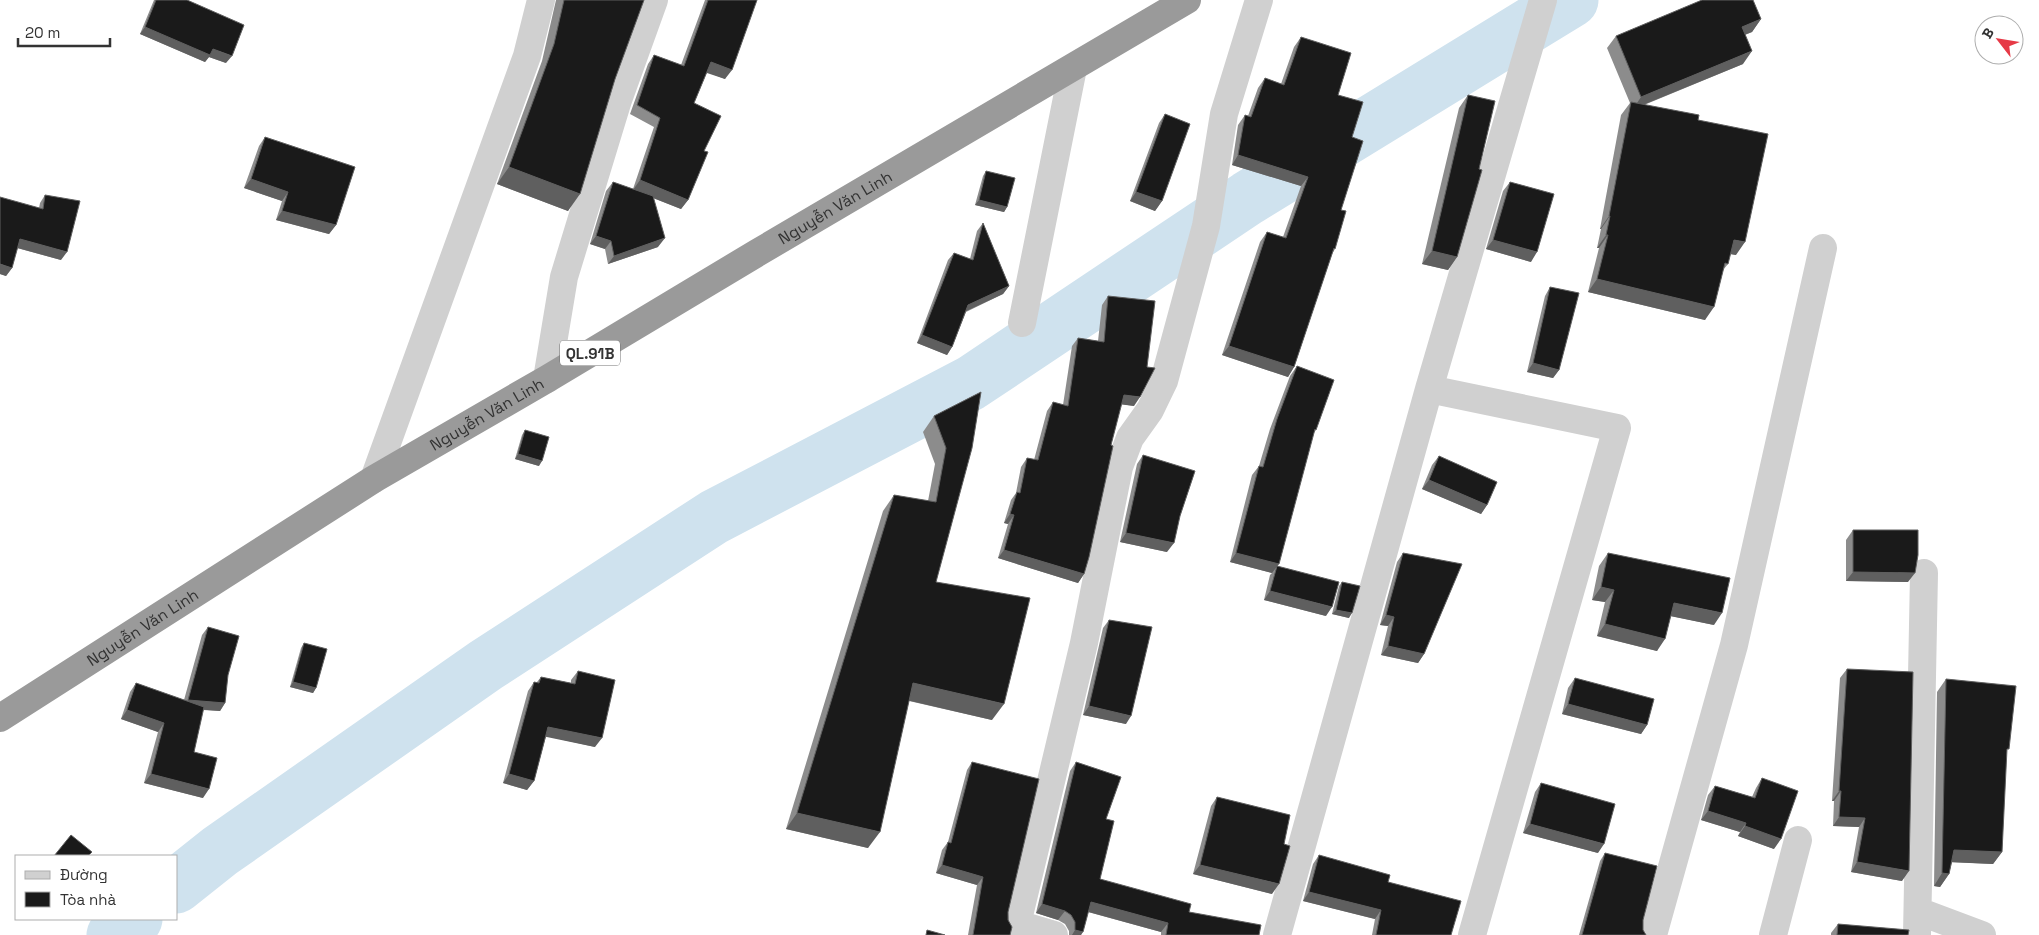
<svg xmlns="http://www.w3.org/2000/svg" width="2039" height="935" viewBox="0 0 2039 935" font-family="'Space Grotesk',sans-serif">
	<rect width="100%" height="100%" fill="#fff"/>
	<g fill="none" stroke-linecap="round" stroke-linejoin="round">
		<path stroke="#cfe2ee" stroke-width="55" d="M176 886 220 851 486 665 714 517 971 383 1248 198 1571 0
			M114 935 135 919"/>
		<path stroke="#d0d0d0" stroke-width="28" d="M1022 323 1073 68
			M547 379 564 277 618 100 654 0
			M1429 389 1617 428 1472 935
			M374 479 527 56 541 0
			M1918 911 1982 935
			M1054 935 1017 924 1084 643 1119 467 1130 438 1150 410 1164 381 1206 226 1224 114 1259 0
			M1277 935 1429 389 1543 0
			M1653 935 1734 645 1823 248
			M1773 935 1798 840
			M1917 935 1924 573"/>
		<path stroke="#9a9a9a" stroke-width="28" id="s1" d="M0 718 374 479 547 379 757 253 1187 0"/>
	</g>
	<path fill="#8c8c8c" d="M154 0H187L226 63 209 57 205 62 140 34Z
		M556 0H644L615 79 568 211 497 184 542 61Z
		M705 0H757L725 79 707 72 694 103 704 151 688 200 681 209 653 198 658 247 608 264 605 249 590 244 606 191 613 182 633 189 654 127 630 114 648 64 654 55 681 65Z
		M1761 19 1752 32 1745 35 1743 64 1644 105 1698 120 1736 255 1730 254 1728 264 1723 270 1705 320 1588 292 1599 248H1597L1601 229H1600L1621 115 1630 103 1607 48 1616 36Z
		M1301 37 1338 95 1352 137 1335 249 1332 254 1294 367 1288 377 1222 355 1260 242 1267 232 1283 237 1301 186 1232 165 1238 125 1245 115 1248 116 1258 88 1265 78 1281 84 1294 47Z
		M1468 95 1457 257 1448 270 1422 264 1459 108Z
		M1165 114 1162 201 1155 211 1130 201 1159 123Z
		M265 137 336 225 329 234 276 220 282 201 244 188 259 146Z
		M986 171 1007 207 1004 212 975 205 983 176Z
		M1510 182 1531 262 1486 249 1503 191Z
		M45 195 61 260 17 248 12 268 6 276 0 274 39 208 40 203Z
		M983 223 1009 286 1003 294 966 312 952 347 947 355 917 343 948 260 954 253 970 259 977 231Z
		M1550 287 1559 370 1553 378 1527 372 1545 296Z
		M1108 296 1134 406 1121 404 1111 445 1084 574 1078 583 998 558 1008 524 1004 523 1011 500 1016 493 1021 467 1027 458 1034 460 1047 411 1053 402 1063 405 1072 346 1078 338 1098 341 1102 305Z
		M1297 366 1316 430 1313 434 1277 566 1326 616 1264 600 1270 575 1272 573 1230 562 1252 475 1259 466 1270 429 1290 376Z
		M981 392 936 582 992 720 909 701 868 848 786 829 883 511 894 495 928 501 935 464 923 432 934 416Z
		M525 430 539 466 515 459 522 435Z
		M1143 455 1167 552 1120 542 1137 464Z
		M1439 456 1487 505 1481 514 1422 489 1432 465Z
		M1853 530 1908 582 1846 581V540Z
		M1403 553 1424 654 1418 663 1381 655 1388 626 1380 625 1397 562Z
		M1608 553 1714 625 1671 616 1657 651 1597 636 1605 602 1592 600 1599 566Z
		M1342 582 1349 618 1332 614 1339 586Z
		M1109 620 1126 724 1083 715 1103 628Z
		M208 627 225 703 220 711 203 710 194 752 203 798 144 783 158 732 121 719 130 692 136 683 184 700 202 635Z
		M304 643 316 688 313 693 290 687 301 648Z
		M1847 669 1902 881 1851 872 1859 827 1833 826 1834 801H1832L1840 678Z
		M578 671 595 747 546 736 534 781 527 790 503 783 528 691 534 682H537L541 677 571 683V680Z
		M1575 678 1647 725 1641 734 1562 714 1568 688Z
		M1946 679 2006 753 2002 852 1993 864 1952 862 1949 874 1940 887 1934 886 1937 692Z
		M972 762 1008 912 1010 935H968L977 885 936 873 942 850 948 842 967 770Z
		M1076 762 1106 819 1100 879 1189 912 1259 935H1161V932L1088 912 1081 935H1069V931L1065 924 1058 920 1036 913 1070 771Z
		M1762 778 1774 849 1738 836 1740 832 1701 820 1708 795 1715 786 1752 797 1756 788Z
		M1541 783 1598 853 1523 833 1535 792Z
		M1217 797 1272 894 1193 874 1211 806Z
		M1605 853 1643 920V930L1646 935H1579L1600 861Z
		M1319 855 1388 882 1451 935H1372L1375 919 1303 901 1313 864Z
		M1838 924 1908 935H1831V933Z"/>
	<path fill="#5f5f5f" d="M1761 19 1752 32 1733 39 1742 27Z
		M145 27 213 49 232 56 226 63 209 57 205 62 140 34Z
		M1752 51 1743 64 1633 109 1641 97Z
		M711 62 732 70 725 79 704 72Z
		M1238 155 1308 177 1301 186 1232 165Z
		M509 167 580 194 568 211 497 184Z
		M251 179 288 192 282 201 244 188Z
		M640 180 688 200 681 209 633 190Z
		M1136 192 1162 201 1155 211 1130 201Z
		M979 200 1007 207 1004 212 975 205Z
		M282 211 336 225 329 234 276 220Z
		M1609 216H1610L1601 229H1600Z
		M1606 235H1608L1599 248H1597Z
		M596 236 611 241 605 249 590 244Z
		M665 238 658 247 608 264 614 256Z
		M20 239 67 252 61 260 14 247Z
		M1493 240 1537 252 1531 262 1486 249Z
		M1734 240 1745 242 1736 255 1725 253Z
		M1432 251 1457 257 1448 270 1422 264Z
		M0 264 12 268 6 276 0 274Z
		M1597 279 1714 307 1705 320 1588 292Z
		M1009 286 1003 294 962 313 968 305Z
		M922 335 952 347 947 355 917 343Z
		M1229 346 1294 367 1288 377 1222 355Z
		M1533 363 1559 370 1553 378 1527 372Z
		M1124 395 1140 397 1134 406 1118 404Z
		M518 454 542 461 539 466 515 459Z
		M1429 480 1487 505 1481 514 1422 489Z
		M1010 514 1014 515 1008 524 1004 523Z
		M1126 533 1174 543 1167 552 1120 542Z
		M1004 550 1084 574 1078 583 998 558Z
		M1236 553 1279 564 1272 573 1230 562Z
		M1853 572 1915 573 1908 582 1846 581Z
		M1601 587 1614 590 1605 602 1592 600Z
		M1270 591 1332 607 1326 616 1264 600Z
		M1674 603 1722 613 1714 625 1665 615Z
		M1336 610 1352 613 1349 618 1332 614Z
		M1386 615 1394 617 1388 626 1380 625Z
		M1605 624 1665 639 1657 651 1597 636Z
		M1388 646 1424 654 1418 663 1381 655Z
		M293 682 316 688 313 693 290 687Z
		M913 683 1004 704 992 720 902 699Z
		M188 700 225 703 220 711 182 708Z
		M1568 704 1647 725 1641 734 1562 714Z
		M1089 706 1131 716 1126 724 1083 715Z
		M127 710 164 723 158 732 121 719Z
		M548 727 602 738 595 747 542 736Z
		M151 774 209 789 203 798 144 783Z
		M509 774 534 781 527 790 503 783Z
		M1839 791H1841L1834 801H1832Z
		M1708 811 1746 823 1740 832 1701 820Z
		M797 813 880 832 868 848 786 829Z
		M1839 817 1865 818 1859 827 1833 826Z
		M1530 824 1604 844 1598 853 1523 833Z
		M1745 826 1781 839 1774 849 1738 836Z
		M1954 850 2002 852 1993 864 1946 862Z
		M1857 862 1909 871 1902 881 1851 872Z
		M942 865 983 877 977 885 936 873Z
		M1200 865 1279 884 1272 894 1193 874Z
		M1942 873 1949 874 1940 887 1934 886Z
		M1309 892 1381 910 1375 919 1303 901Z
		M1091 902 1168 923 1161 932 1085 911Z
		M1042 904 1065 911 1058 920 1036 913Z
		M1075 930 1083 932 1081 935H1072Z"/>
	<path fill="#1a1a1a" stroke="#5f5f5f" d="M156 0H187L244 25 232 56 213 49 210 55 145 27Z
		M564 0H644L615 79 580 194 509 167 554 44Z
		M708 0H757L732 70 711 62 694 103 721 116 704 151 708 152 688 200 640 180 660 118 637 105 654 55 684 66Z
		M1702 0H1753L1761 19 1742 27 1752 51 1641 97 1616 36Z
		M1301 37 1351 53 1338 95 1363 102 1352 137 1363 141 1341 210 1346 211 1335 249 1334 248 1294 367 1229 346 1267 232 1286 238 1308 177 1238 155 1245 115 1251 117 1265 78 1284 85Z
		M1468 95 1495 101 1479 169 1482 170 1457 257 1432 251Z
		M1631 102 1699 115 1698 120 1768 134 1745 242 1734 240 1728 264 1725 263 1714 307 1597 279 1608 235H1606L1610 216H1609Z
		M1165 114 1190 124 1162 201 1136 192Z
		M265 137 355 167 336 225 282 211 288 192 251 179Z
		M986 171 1015 178 1007 207 979 200Z
		M613 182 653 196 665 238 614 256 611 241 596 236Z
		M1510 182 1554 194 1537 252 1493 240Z
		M45 195 80 201 67 252 20 239 12 268 0 264V197L43 209Z
		M983 223 1009 286 968 305 952 347 922 335 954 253 973 260Z
		M1550 287 1579 293 1559 370 1533 363Z
		M1108 296 1155 301 1147 367 1155 368 1140 397 1124 395 1111 445 1113 446 1089 557 1084 574 1004 550 1014 515 1010 514 1017 492 1020 493 1027 458 1038 460 1053 402 1068 406 1078 338 1104 342Z
		M1297 366 1334 380 1316 430 1315 429 1279 564 1236 553 1259 466 1263 467 1277 419Z
		M981 392 972 448 936 582 1030 598 1004 704 913 683 880 832 797 813 894 495 936 502 946 448 934 416Z
		M525 430 549 437 542 461 518 454Z
		M1143 455 1195 471 1180 516 1174 543 1126 533Z
		M1439 456 1497 482 1487 505 1429 480Z
		M1853 530H1918V555L1915 573 1853 572Z
		M1403 553 1462 564 1424 654 1388 646 1394 617 1386 615Z
		M1608 553 1730 578 1722 613 1674 603 1665 639 1605 624 1614 590 1601 587Z
		M1277 566 1339 582 1332 607 1270 591Z
		M1342 582 1360 586 1352 613 1336 610Z
		M1109 620 1152 627 1131 716 1089 706Z
		M208 627 239 636 228 675 225 703 188 700Z
		M304 643 327 649 316 688 293 682Z
		M1847 669 1913 672 1909 871 1857 862 1865 818 1839 817 1841 791H1839Z
		M578 671 615 680 602 738 548 727 534 781 509 774 534 682 539 683 541 677 575 684Z
		M1575 678 1654 699 1647 725 1568 704Z
		M1946 679 2016 686 2009 749H2007L2002 852 1954 850 1949 874 1942 873Z
		M136 683 204 707 194 752 217 758 209 789 151 774 164 723 127 710Z
		M972 762 1039 779 1008 912V920L1012 927 1010 935H973L983 877 942 865 948 842 951 843Z
		M1076 762 1121 777 1106 819 1114 821 1100 879 1191 904 1189 912 1261 925 1259 935H1166L1168 923 1091 902 1083 932 1075 930V922L1071 915 1065 911 1042 904Z
		M1762 778 1798 791 1781 839 1745 826 1746 823 1708 811 1715 786 1755 798Z
		M1541 783 1615 804 1604 844 1530 824Z
		M1217 797 1290 815 1284 844 1290 846 1279 884 1200 865Z
		M71 835 92 852 88 856H54Z
		M1605 853 1657 866 1643 920V930L1646 935H1582Z
		M1319 855 1390 875 1388 882 1461 901 1451 935H1376L1381 910 1309 892Z
		M1838 924 1909 930 1908 935H1837Z
		M927 930 945 935H926Z"/>
	<g text-anchor="middle" dominant-baseline="central" stroke-width="5" stroke-linejoin="round" paint-order="stroke">
		<rect fill="#fff" stroke="#707070" stroke-width="1" x="560" y="340.5" width="60" height="25" rx="4"/>
		<g font-size="15" font-weight="bold" fill="#333">
			<text x="590" y="353">QL.91B</text>
		</g>
		<g font-size="16" fill="#333" stroke="#fff">
			<text stroke="none"><textPath href="#s1" startOffset="979">Nguyễn Văn Linh</textPath></text>
			<text stroke="none"><textPath href="#s1" startOffset="574">Nguyễn Văn Linh</textPath></text>
			<text stroke="none"><textPath href="#s1" startOffset="169">Nguyễn Văn Linh</textPath></text>
		</g>
	</g>
	<rect x="15" y="855" width="162" height="65" fill="#ffffff" stroke="#adadad"/>
	<rect x="25" y="871" width="25" height="8" fill="#d0d0d0" stroke="#adadad"/>
	<text x="60" y="880" font-size="15" fill="#333333">Đường</text>
	<rect x="25" y="892" width="25" height="15" fill="#1a1a1a" stroke="#adadad"/>
	<text x="60" y="905" font-size="15" fill="#333333">Tòa nhà</text>
	<g transform="translate(1999 40) rotate(301)"><circle r="24" fill="#ffffff" stroke="#adadad"/>
	<path d="M0-4L9 19L0 12L-9 19Z" fill="#e63946"/>
	<text y="-8" font-size="14" font-weight="bold" text-anchor="middle" fill="#333333">B</text>
	</g>
	<path d="M18 38v8h92v-8" fill="none" stroke="#333333" stroke-width="2.5"/>
	<text x="25" y="38" font-size="15" fill="#333333" stroke="#ffffff" stroke-width="4" paint-order="stroke">20 m</text>
</svg>
